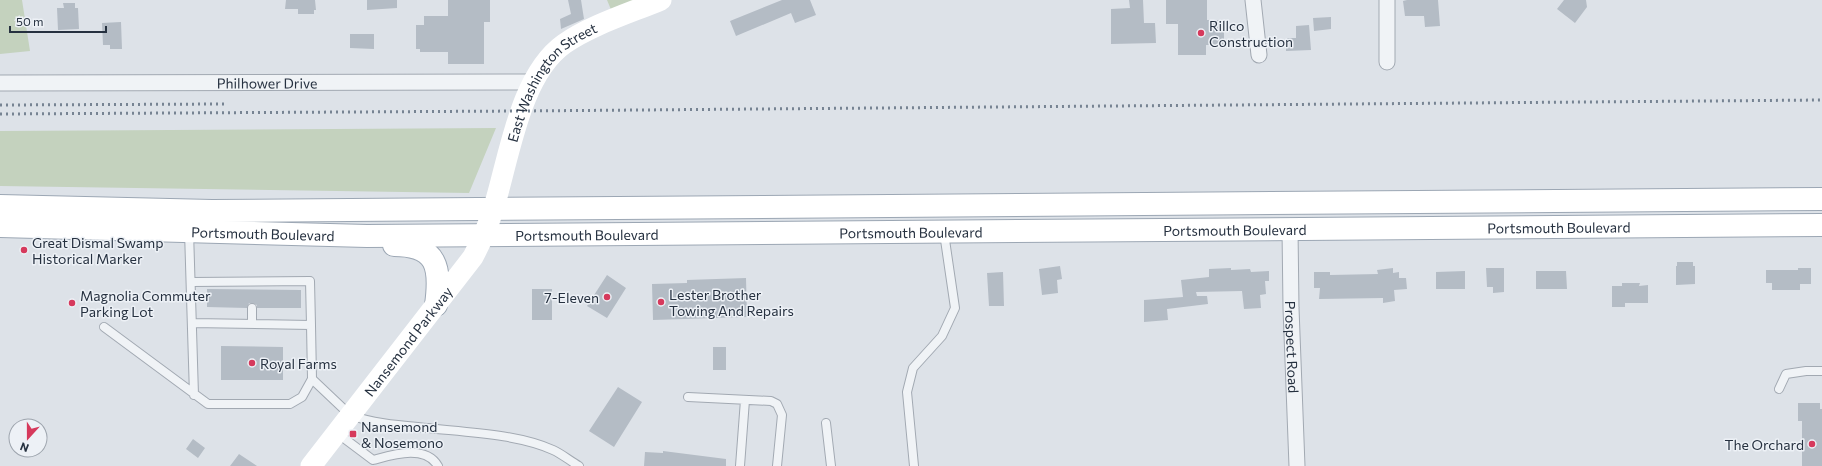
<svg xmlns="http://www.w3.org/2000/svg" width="1822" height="466" viewBox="0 0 1822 466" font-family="Commissioner,sans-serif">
	<rect width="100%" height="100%" fill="#dde2e8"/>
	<path fill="#c4d2be" d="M0 0H22L30 51 0 54Z
		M607 0H638L612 12Z
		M496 128 469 193 0 186V131Z"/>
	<path fill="#b4bcc5" d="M286 0H315L316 10H314V14H298V9H285Z
		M367 0H397V8L367 10Z
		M448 0H490V22H484V64H448V52H420V49H416V25H424V16H448Z
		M568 0H581L584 19 561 29 560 19 571 14Z
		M782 0H810L816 15 795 23 791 13 736 36 730 21Z
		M1129 0H1143L1144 23H1155L1156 43 1111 44V9L1130 8Z
		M1166 0H1207V20H1224V45H1206V55H1178V24H1166Z
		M1407 0H1438L1440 26 1425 27 1424 16H1405L1403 1Z
		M1564 0H1586L1587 7 1575 23 1557 9Z
		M63 3H75V8H78L79 29 58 30 57 8H64Z
		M1331 17V29L1314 31 1313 18Z
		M121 22 122 49H110V45H103L102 23Z
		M1309 25 1311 50 1286 51V41H1287V38H1296V26Z
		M350 34H374V49L350 48Z
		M1677 262H1693V266H1695V284L1676 285V266H1677Z
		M1060 266 1062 279 1057 280 1058 293 1042 295 1039 269Z
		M1231 268V270L1250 269 1251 272 1269 271V281H1265L1266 294 1260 295 1261 308 1244 309 1242 291 1196 292 1197 296H1207L1208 304 1167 309 1168 320 1144 322V300L1183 297 1181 280 1209 277V269Z
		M1393 268V273L1399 272V278H1406L1407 289 1394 290 1395 301 1383 303V298L1319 299 1320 288H1314V272H1330V275L1378 274 1377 270Z
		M1486 268H1504V292L1493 293V287H1487Z
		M1798 268H1811V284H1800V290H1772V283H1766V270H1798Z
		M1465 271V289H1436V272Z
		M1536 271H1566L1567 289H1536Z
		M1003 272 1004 306H989L987 273Z
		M607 275 626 288 607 318 587 306Z
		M746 278 747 317 653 320 652 284 687 283V280Z
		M1622 283H1640L1639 286 1648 285V303H1625V307H1612V286H1622Z
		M207 289 301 290V308H257V305L252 303H249L247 308 207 307Z
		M532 289H552V320H532Z
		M221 346 283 347V380H221Z
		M713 347H726V370H713Z
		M618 387 642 402 614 447 589 431Z
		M1798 403H1820V409H1822V466H1802V421H1798Z
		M193 439 205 448 198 458 186 449Z
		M663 451 726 459V466H644L645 452 663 453Z
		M239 454 257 466H230Z"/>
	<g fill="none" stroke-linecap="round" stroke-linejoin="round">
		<g stroke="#a2a9b2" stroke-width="10">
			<path id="service" d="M189 231 194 395
				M191 282 310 281 311 325
				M252 308V324
				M192 323 311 325 312 379
				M104 327 208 404H290L302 397 312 379 350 415C372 423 395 425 418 427 459 432 516 433 553 450 562 454 570 461 579 466
				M1779 389 1786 374 1806 371H1822
				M688 397 771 401 777 404 782 415 777 466
				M826 423 831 466
				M337 433 373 460C392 455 425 444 438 466
				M740 466 745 400
				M914 466 907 392 913 368 942 336 955 308 944 233"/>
		</g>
		<g stroke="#a2a9b2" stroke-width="17">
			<g id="minor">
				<path d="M1253 0 1259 55"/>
				<path d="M1387 0V62"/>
				<path id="s1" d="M0 83 534 82"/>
				<path id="s2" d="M1290 229 1291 308 1297 466"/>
			</g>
		</g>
		<g stroke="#9ca7b4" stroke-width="24">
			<g id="primary">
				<path d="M0 206 212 211 1822 199"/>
				<path id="s4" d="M0 226 367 236 1822 225"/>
				<path d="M394 245C438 245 441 268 436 305"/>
			</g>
		</g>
		<use href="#service" stroke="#f0f3f6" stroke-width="8"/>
		<use href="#minor" stroke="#f0f3f6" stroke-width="15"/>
		<path stroke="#fff" stroke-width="21" id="s3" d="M311 466 473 257C481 242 488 226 493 210 509 160 519 76 564 44 591 25 630 13 661 0"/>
		<use href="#primary" stroke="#fff" stroke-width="22"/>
		<path stroke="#768392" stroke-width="3" stroke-dasharray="2 4" stroke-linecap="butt" d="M0 105 225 104
			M0 114 521 111 1822 100"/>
	</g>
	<g fill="#d6395c" stroke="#edf1f6" stroke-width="1.5">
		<circle cx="1201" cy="33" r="4"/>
		<circle cx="24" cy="250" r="4"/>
		<circle cx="607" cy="297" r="4"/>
		<circle cx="661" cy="302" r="4"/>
		<circle cx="72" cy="303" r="4"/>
		<circle cx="252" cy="363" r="4"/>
		<rect x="349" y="430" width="8" height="8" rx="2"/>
		<circle cx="1812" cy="444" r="4"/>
	</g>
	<g text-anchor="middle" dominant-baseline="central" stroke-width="3" stroke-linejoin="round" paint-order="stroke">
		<g font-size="14" fill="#263140" stroke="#edf1f6" text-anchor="start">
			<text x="1209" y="25">Rillco<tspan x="1209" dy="16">Construction</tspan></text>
			<text x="32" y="242">Great Dismal Swamp<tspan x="32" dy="16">Historical Marker</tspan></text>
			<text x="669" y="294">Lester Brother<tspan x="669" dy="16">Towing And Repairs</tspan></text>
			<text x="80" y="295">Magnolia Commuter<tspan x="80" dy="16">Parking Lot</tspan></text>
			<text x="599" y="297" text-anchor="end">7-Eleven</text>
			<text x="260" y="363">Royal Farms</text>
			<text x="361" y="426">Nansemond<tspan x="361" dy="16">&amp; Nosemono</tspan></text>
			<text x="1804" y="444" text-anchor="end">The Orchard</text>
		</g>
		<g font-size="14" fill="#263140" stroke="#edf1f6">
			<text stroke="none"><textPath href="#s1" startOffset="267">Philhower Drive</textPath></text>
			<text stroke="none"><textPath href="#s3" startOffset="461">East Washington Street</textPath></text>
			<text stroke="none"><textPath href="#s4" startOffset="1559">Portsmouth Boulevard</textPath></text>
			<text stroke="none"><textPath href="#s4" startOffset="1235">Portsmouth Boulevard</textPath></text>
			<text stroke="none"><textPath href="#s4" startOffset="911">Portsmouth Boulevard</textPath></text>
			<text stroke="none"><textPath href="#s4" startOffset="263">Portsmouth Boulevard</textPath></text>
			<text stroke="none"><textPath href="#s4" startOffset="587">Portsmouth Boulevard</textPath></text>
			<text stroke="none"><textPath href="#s3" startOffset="158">Nansemond Parkway</textPath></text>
			<text stroke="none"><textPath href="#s2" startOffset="118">Prospect Road</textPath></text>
		</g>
	</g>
	<g transform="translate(28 438) rotate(201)"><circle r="19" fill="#edf1f6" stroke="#9da4ad"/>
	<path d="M0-3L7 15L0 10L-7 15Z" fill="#d6395c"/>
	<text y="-6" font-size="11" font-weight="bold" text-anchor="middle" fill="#263140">N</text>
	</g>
	<path d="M10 26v6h96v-6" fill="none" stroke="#263140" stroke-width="2"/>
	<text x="16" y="26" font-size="12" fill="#263140" stroke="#edf1f6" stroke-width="3" paint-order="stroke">50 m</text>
</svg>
